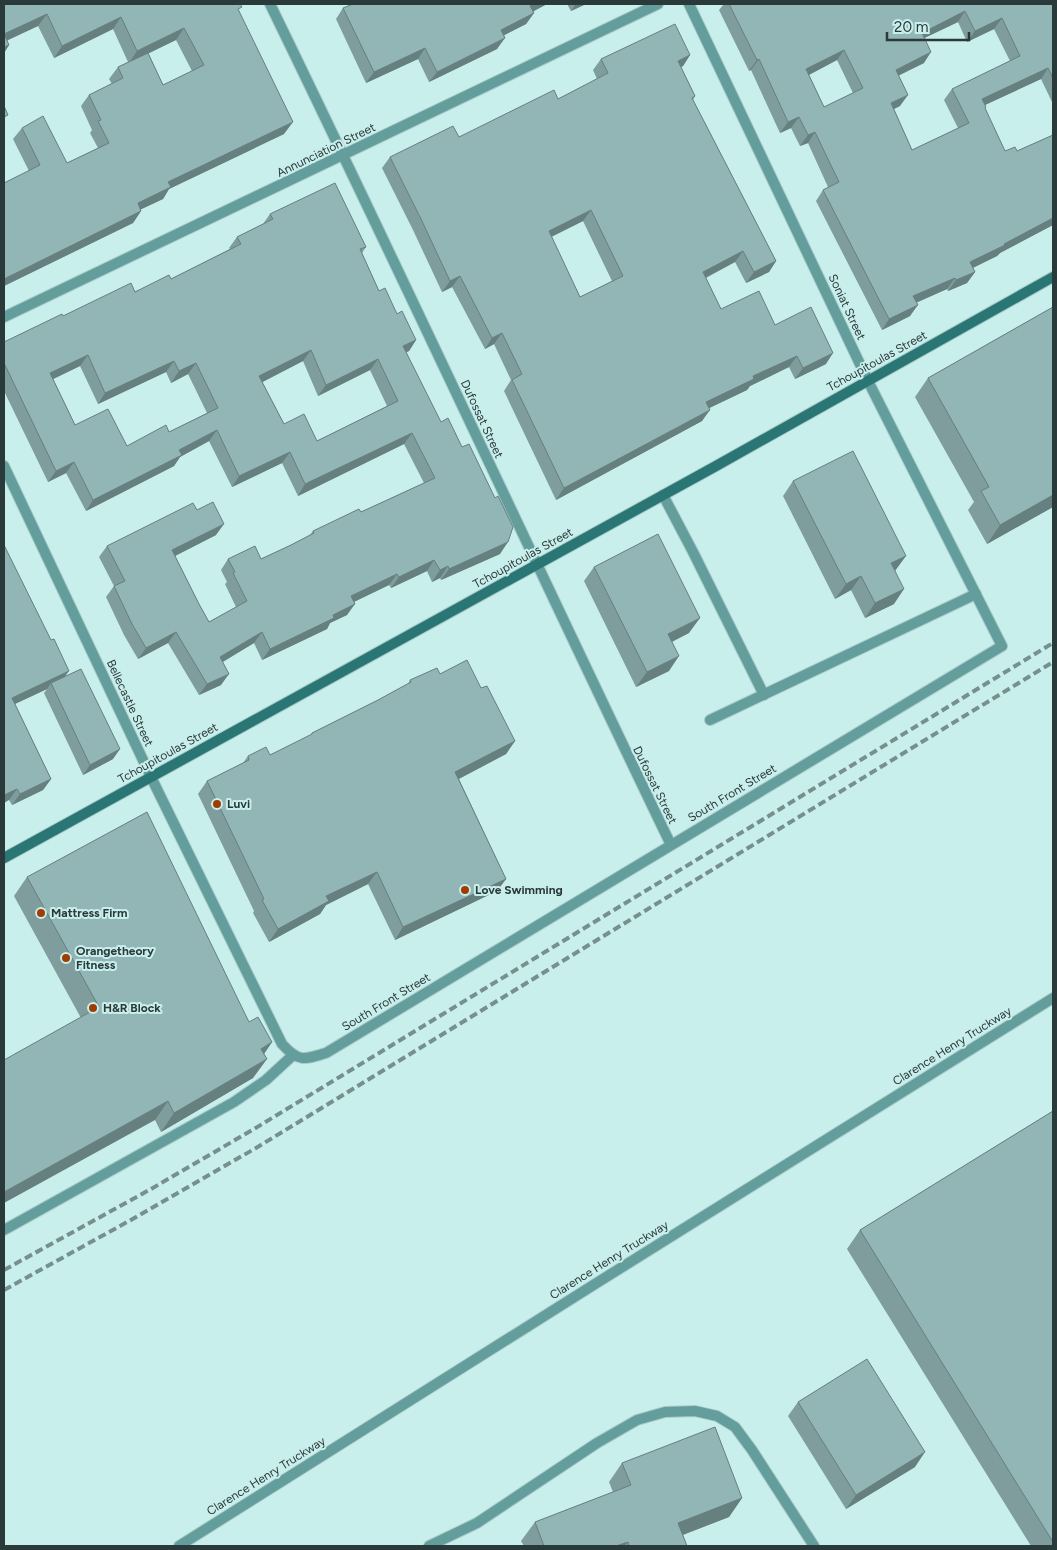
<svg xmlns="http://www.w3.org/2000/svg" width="1057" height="1550" viewBox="0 0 1057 1550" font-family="Figtree,sans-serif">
	<rect width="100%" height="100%" fill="#c9efed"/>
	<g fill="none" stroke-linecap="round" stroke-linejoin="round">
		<g stroke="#a9cbc9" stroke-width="12">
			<path id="lane" d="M663 495 693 552 764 695
				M710 720 976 594
				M4 1230 234 1102 266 1080 292 1056
				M179 1546 595 1284 1053 998
				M429 1546 477 1523 597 1443 637 1420 665 1412 695 1411 717 1416 735 1427 752 1450 814 1546"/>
		</g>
		<g stroke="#a9cbc9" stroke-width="12">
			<path id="street" d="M270 4C406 283 536 565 671 845
				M4 317 658 4
				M4 466 151 777 282 1044C298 1062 304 1060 326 1053L1002 646 868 381 689 4"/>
		</g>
		<g stroke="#a9cbc9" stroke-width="12">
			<path id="secondary" d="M4 858 716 466 1053 277"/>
		</g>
		<use href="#lane" stroke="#639d9c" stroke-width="10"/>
		<use href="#street" stroke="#639d9c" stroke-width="10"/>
		<use href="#secondary" stroke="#297675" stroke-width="10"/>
		<path stroke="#76908f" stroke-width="4" stroke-dasharray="8 4" stroke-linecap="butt" d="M4 1270 151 1189 254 1129 1053 643
			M4 1290 129 1221 256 1148 1053 662"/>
	</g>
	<path fill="#7e9d9c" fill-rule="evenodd" d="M4 4 239 11 284 134 169 189 163 199 141 209V211L133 223 4 286V183L29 171 13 139 22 128 67 163 98 148 90 133 92 130 81 106 89 95 112 84 109 79 118 67 128 62 113 29 54 58 38 26 7 40 9 45 4 53ZM176 40 192 71 163 85 148 53Z
		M439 4H547L533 11 534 13 526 24 504 35 497 49 429 82 418 59 366 83 336 19 343 8 438 5Z
		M567 4H586L571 11Z
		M724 4H1053V104L1041 79 985 105V109L1005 151H1017L1053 135V225L1000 253 997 256 973 268 975 272 967 283 948 291 947 289 916 303 910 316 882 330 816 201 823 190 828 187 808 143 800 146 791 128 780 133 751 70 749 71 719 10ZM958 22 967 42 994 29 1010 61 952 89 944 100 958 128 912 150 894 109 900 106 898 75 924 63V38ZM837 60 853 93 824 107 809 75Z
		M690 55 683 66 681 67 695 96 693 100 776 261 769 272 746 283 735 262 706 278 721 309 775 325 826 364 795 379 789 367 750 386 747 390 709 408 702 421 556 500 504 391 511 380 494 344 485 349 452 287 442 292 413 230 382 168 390 157 459 137 558 99 597 79 593 70 601 59ZM583 221 612 281 580 297 551 237Z
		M270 214 366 247 362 253 379 291 416 340 409 351 406 352 500 554 441 580 440 578 432 582 427 571 391 588 389 585 354 602 347 615 330 623 327 629 262 660 254 643 223 662 221 685 199 695 168 643 138 659 124 635 106 597 114 586 99 557 107 546 197 510 216 535 175 556 199 604 209 622 236 607 225 584 227 582 221 570 228 559H261L291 545 310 535 313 531 361 512 424 483 404 444 298 496 282 463 232 487 209 441 180 457 174 466 86 511 66 473 48 482 4 391V342L63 316 171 279 230 249 229 248 237 237 263 224ZM303 361 318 396 370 370 387 406 317 441 284 424 262 382ZM80 366 98 404 166 372 171 383 188 374 207 413 169 432 127 446 75 425 53 379Z
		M1053 307V507L987 544 968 510 974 502 915 397 928 378Z
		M793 481 895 571 894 604 865 618 851 590 835 599 783 496Z
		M4 545 65 677 113 759 83 775 44 693 47 689 15 704 51 779 43 790 12 805 9 800Z
		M594 567 689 633 672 642 669 671 636 687 584 581Z
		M440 674 481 688 515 741 506 754 459 779 506 879 497 891 395 940 368 884 326 905 320 914 269 942 253 913 254 911 198 794 207 781 243 763 248 756 270 755 310 736 312 733 378 700 408 684 410 680Z
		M27 877 249 1022 272 1042 264 1054 253 1078 161 1132 155 1120 81 1018 14 896Z
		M1053 1111V1546H1031L847 1249 860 1230Z
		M798 1402 915 1467 846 1509 788 1416Z
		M622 1463 742 1498 729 1517 683 1535 687 1546H524L521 1541 535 1522 613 1492 609 1482Z"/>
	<path fill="#667f7f" d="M534 4H547L523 17 530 6Z
		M576 4H586L571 11Z
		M965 11 958 22 914 43 922 33Z
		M534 13 526 24 493 41 501 30Z
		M47 14 38 26 4 42V34Z
		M121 17 113 29 54 58 62 46Z
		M1002 18 994 29 967 42 975 31Z
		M184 28 176 40 129 63 137 51Z
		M505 38 497 49 429 82 437 72Z
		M9 45 4 53V47Z
		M425 48 418 59 366 83 374 72Z
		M844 50 837 60 799 80 806 69Z
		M931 52 924 63 888 81 896 70Z
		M690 55 683 66 671 72 678 61Z
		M759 59 751 70 749 71 757 60Z
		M1048 68 1041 79 974 110 982 99Z
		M908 95 900 106 883 114 891 103Z
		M799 117 791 128 780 133 788 122Z
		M293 122 284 134 169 189 163 199 129 215 138 203 168 182Z
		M815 132 808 143 800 146 808 135Z
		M591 210 583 221 541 242 549 231Z
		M141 211 133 223 4 286V279Z
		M1053 218V225L1000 253 997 256 962 273 970 262Z
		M743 251 735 262 695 283 703 272Z
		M776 261 769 272 746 283 754 272Z
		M975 272 967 283 948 291 956 280Z
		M460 276 452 287 442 292 450 281Z
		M955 278 947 289 906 307 913 296Z
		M918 305 910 316 882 330 889 319Z
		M502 333 494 344 485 349 492 338Z
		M416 340 409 351 396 357 403 346Z
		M311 350 303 361 251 388 259 376Z
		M833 353 826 364 795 379 803 368Z
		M88 355 80 366 43 384 50 373Z
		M797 356 789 367 750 386 747 390 699 413 706 402 753 376Z
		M378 359 370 370 318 396 326 385Z
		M174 361 166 372 98 404 105 393Z
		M196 363 188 374 171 383 179 371Z
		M710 410 702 421 556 500 564 488Z
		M217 430 209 441 180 457 174 466 86 511 93 500 179 450Z
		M412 433 404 444 298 496 305 484Z
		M290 452 282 463 232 487 239 476Z
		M74 462 66 473 48 482 56 471Z
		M1053 495V507L987 544 1000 525Z
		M224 524 216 535 165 561 172 550Z
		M508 542 500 554 441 580 449 569Z
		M906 556 895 571 881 578 891 563Z
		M434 560 427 571 391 588 399 577Z
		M448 566 440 578 432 582 440 570Z
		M397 574 389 585 343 607 351 596Z
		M861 576 851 590 835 599 846 584Z
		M904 589 894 604 865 618 875 603Z
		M355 604 347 615 330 623 327 629 262 660 270 649 333 615Z
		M700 618 689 633 657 649 668 634Z
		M176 632 168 643 138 659 146 648Z
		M262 632 254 643 212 668 220 657Z
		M679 656 669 671 636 687 647 672Z
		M69 671 61 682 51 683 47 689 4 709 12 698Z
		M229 674 221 685 199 695 207 684Z
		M515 741 506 754 447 785 455 772Z
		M120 749 113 759 83 775 90 765Z
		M51 779 43 790 12 805 20 794Z
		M17 789 9 800 4 803V795Z
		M377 872 368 884 326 905 320 914 269 942 278 929 326 896Z
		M506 879 497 891 395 940 403 927Z
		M272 1042 259 1061 261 1049Z
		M267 1059 253 1078 161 1132 174 1113Z
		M168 1101 155 1120 4 1203V1192Z
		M925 1452 915 1467 846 1509 856 1495Z
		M742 1498 729 1517 664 1542 678 1523Z
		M628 1542 624 1546H616Z"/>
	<path fill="#92b6b5" stroke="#667f7f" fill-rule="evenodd" d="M4 4H240L242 7 238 9 293 122 168 182 171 187 138 203 141 211 4 279V183L40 165 22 128 43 116 67 163 109 143 98 121 101 120 89 95 123 78 118 67 148 53 163 85 204 65 184 28 137 51 121 17 62 46 47 14 4 34Z
		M353 4H437L438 5 439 4H534L530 6 534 13 501 30 505 38 437 72 425 48 374 72 343 8Z
		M729 4H1053V78L1048 68 982 99 986 107 985 108 1005 151 1015 147 1017 151 1053 135V218L1004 244 1005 245 970 262 975 272 956 280 955 278 913 296 918 305 889 319 823 190 839 182 815 132 808 135 799 117 788 122 759 59 757 60ZM965 11 975 31 1002 18 1020 56 952 89 969 123 912 150 891 103 908 95 896 70 931 52 922 33ZM844 50 863 88 824 107 806 69Z
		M675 24 690 55 678 61 695 96 692 98 776 261 754 272 743 251 703 272 721 309 759 291 775 325 811 307 833 353 803 368 797 356 753 376 754 379 706 402 710 410 564 488 512 380 522 374 502 333 492 338 460 276 450 281 421 219 390 157 453 126 459 137 554 90 558 99 608 73 601 59ZM591 210 623 276 580 297 549 231Z
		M4 34 9 45 4 47Z
		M4 106 8 115 4 117Z
		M335 183 366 247 360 249 379 291 385 288 397 314 402 311 416 340 403 346 441 422 448 418 462 447 469 444 495 498 498 496 513 527 508 542 449 569 448 566 440 570 434 560 399 577 397 574 351 596 355 604 333 615 334 618 270 649 262 632 220 657 229 674 207 684 176 632 146 648 132 624 114 586 125 581 107 546 193 503 197 510 213 502 224 524 172 550 199 604 209 622 247 601 233 573 235 572 228 559 255 546 261 559 291 545 314 533 313 531 359 509 361 512 435 478 412 433 305 484 290 452 239 476 217 430 179 450 182 455 93 500 74 462 56 471 4 363V342L62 314 63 316 131 283 135 292 169 275 171 279 241 244 237 237 273 219 270 214ZM311 350 326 385 378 359 398 401 317 441 304 414 284 424 259 376ZM88 355 105 393 174 361 179 371 196 363 218 408 169 432 166 425 127 446 108 409 75 425 50 373Z
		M1053 307V495L1000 525 981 491 989 487 928 378Z
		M853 451 906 556 891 563 904 589 875 603 861 576 846 584 793 481Z
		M658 534 700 618 668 634 679 656 647 672 594 567Z
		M4 545 51 640 54 639 69 671 12 698 51 779 20 794 17 789 4 795Z
		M467 660 481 688 487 686 515 741 455 772 506 879 403 927 377 872 326 896 329 901 278 929 262 900 264 899 207 781 249 760 248 756 266 747 270 755 312 734V733L378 700 411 682 410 680 437 668 440 674Z
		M81 669 120 749 90 765 51 683Z
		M147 812 249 1022 258 1017 272 1042 261 1049 267 1059 174 1113 168 1101 4 1192V1060L99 1007 27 877Z
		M1053 1111V1542L860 1230Z
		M867 1359 925 1452 856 1495 798 1402Z
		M715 1427 742 1498 678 1523 687 1546H629L628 1542 616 1546H544L535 1522 631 1485 622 1463Z"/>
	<g fill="#a03d02" stroke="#c9efed" stroke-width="2">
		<circle cx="217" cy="804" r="5"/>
		<circle cx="465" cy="890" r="5"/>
		<circle cx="41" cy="913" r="5"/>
		<circle cx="66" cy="958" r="5"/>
		<circle cx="93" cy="1008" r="5"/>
	</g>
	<g text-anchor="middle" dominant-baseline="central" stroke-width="4" stroke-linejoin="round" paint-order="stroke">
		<g font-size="12" fill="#2a3939" stroke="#c9efed">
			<text transform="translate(326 150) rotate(-26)">Annunciation Street</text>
			<text transform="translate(847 307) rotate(65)">Soniat Street</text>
			<text transform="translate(877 361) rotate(-29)">Tchoupitoulas Street</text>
			<text transform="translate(482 419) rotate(65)">Dufossat Street</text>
			<text transform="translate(523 558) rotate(-29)">Tchoupitoulas Street</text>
			<text transform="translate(130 703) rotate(65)">Bellecastle Street</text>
			<text transform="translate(168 753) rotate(-29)">Tchoupitoulas Street</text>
			<text transform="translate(655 785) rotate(64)">Dufossat Street</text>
			<text transform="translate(732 793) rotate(-31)">South Front Street</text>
			<text transform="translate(386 1002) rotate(-31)">South Front Street</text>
			<text transform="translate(952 1046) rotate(-32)">Clarence Henry Truckway</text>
			<text transform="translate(609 1260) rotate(-32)">Clarence Henry Truckway</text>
			<text transform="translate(266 1476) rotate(-32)">Clarence Henry Truckway</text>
		</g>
		<g font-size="12" font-weight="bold" fill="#2a3939" stroke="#c9efed" text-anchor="start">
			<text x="227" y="804">Luvi</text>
			<text x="475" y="890">Love Swimming</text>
			<text x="51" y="913">Mattress Firm</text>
			<text x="76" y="951">Orangetheory<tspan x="76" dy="14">Fitness</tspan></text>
			<text x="103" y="1008">H&amp;R Block</text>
		</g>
	</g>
	<rect width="1057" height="1550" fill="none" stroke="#2a3939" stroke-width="10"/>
	<path d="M887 32v8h82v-8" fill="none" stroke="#2a3939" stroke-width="2.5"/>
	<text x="894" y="32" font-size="15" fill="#2a3939" stroke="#c9efed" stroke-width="4" paint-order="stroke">20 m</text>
</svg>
